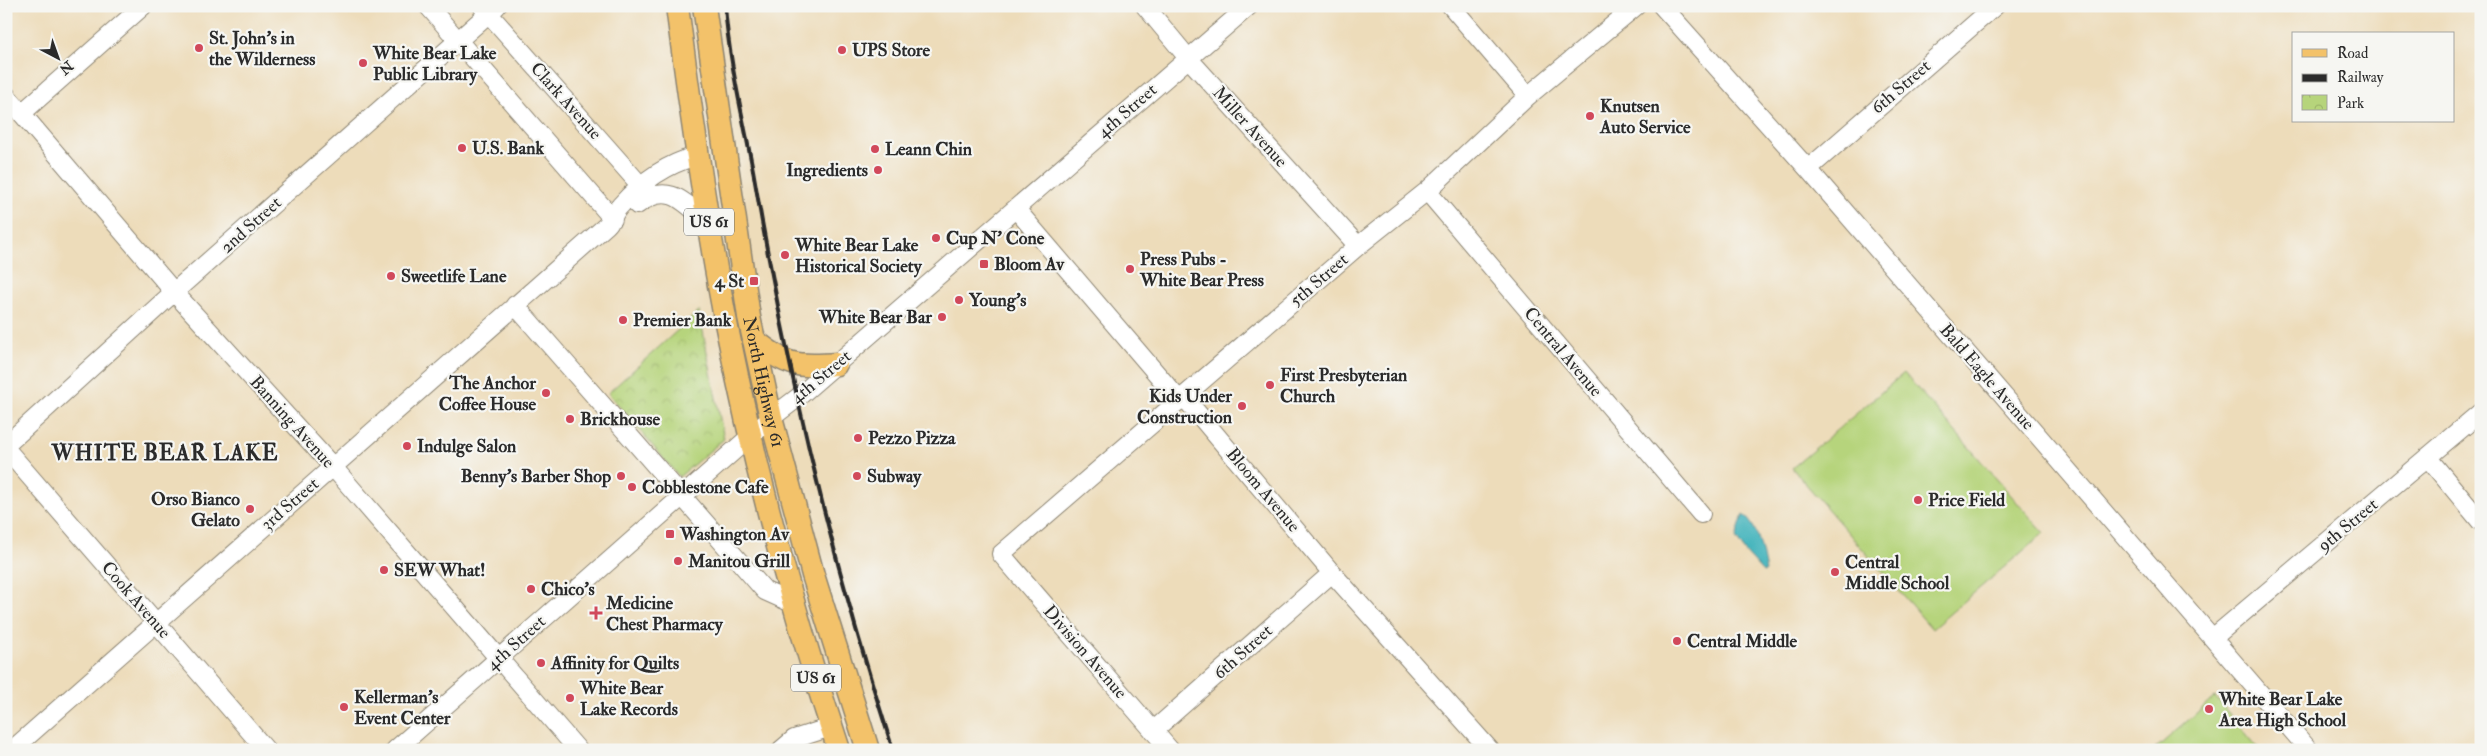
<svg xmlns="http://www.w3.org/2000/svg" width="2487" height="756" viewBox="0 0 2487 756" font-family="'IM FELL Double Pica',serif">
	<defs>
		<pattern id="park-crowns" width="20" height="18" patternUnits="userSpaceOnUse" patternTransform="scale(1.25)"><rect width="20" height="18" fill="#b6d47b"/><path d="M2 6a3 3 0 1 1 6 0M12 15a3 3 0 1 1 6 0" fill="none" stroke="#9db66a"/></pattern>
	</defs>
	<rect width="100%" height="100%" fill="#f6f6f2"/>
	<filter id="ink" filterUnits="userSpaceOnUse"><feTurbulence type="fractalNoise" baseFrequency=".02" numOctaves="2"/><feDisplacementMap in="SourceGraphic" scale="10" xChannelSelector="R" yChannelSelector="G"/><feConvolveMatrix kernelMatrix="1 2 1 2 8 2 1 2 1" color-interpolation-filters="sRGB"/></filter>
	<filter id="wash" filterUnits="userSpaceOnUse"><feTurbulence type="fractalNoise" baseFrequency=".0096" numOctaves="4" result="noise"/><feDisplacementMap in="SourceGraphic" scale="20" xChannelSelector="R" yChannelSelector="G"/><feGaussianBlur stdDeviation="1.12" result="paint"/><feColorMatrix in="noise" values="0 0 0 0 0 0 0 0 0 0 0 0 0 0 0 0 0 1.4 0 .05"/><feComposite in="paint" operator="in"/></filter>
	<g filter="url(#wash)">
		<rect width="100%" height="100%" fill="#eddcba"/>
		<path fill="url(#park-crowns)" stroke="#708053" d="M699 311 724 439 679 477 608 393Z"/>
		<path fill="#b6d47b" stroke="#708053" d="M1904 373 2044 533 1932 629 1792 468Z
			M2215 697 2260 750H2154Z"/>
		<path fill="#46b5bd" stroke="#387074" d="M1743 515C1759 526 1762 553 1766 571L1763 572 1745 552 1736 538Z"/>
	</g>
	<g filter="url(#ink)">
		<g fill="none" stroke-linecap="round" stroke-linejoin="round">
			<g stroke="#8c8472" stroke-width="20">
				<path id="minor" d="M428 6 613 219
					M482 6 641 186 647 199
					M1145 6 1188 58 1358 246
					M1451 6 1528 96
					M1662 6 1808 169 2309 750
					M6 95 174 292 333 467 578 750
					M22 113 143 6
					M1808 169 1995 6
					M1427 191 1701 514
					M637 205C669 180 685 203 709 224
					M1016 209 1174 394 1189 403 1332 573 1490 750
					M515 305 765 591 794 604
					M6 445 174 292 497 6
					M6 449 266 750
					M2428 458 2481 522
					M2214 637 2481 412
					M1153 731 1332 573
					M12 750 607 225C613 219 614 212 620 206 641 182 666 164 697 156
					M395 750 771 418 796 399 1249 6
					M781 750 794 739 831 727
					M1170 750 1001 554 1358 246 1427 191 1528 96 1636 6"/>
			</g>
			<g stroke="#8c8472" stroke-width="25">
				<g id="major">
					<path d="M677 6C691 114 706 221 727 328 755 470 793 612 839 750"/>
					<path id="s1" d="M704 6 749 317 771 418 813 575 868 750"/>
					<path d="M754 340C786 366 796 367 836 364"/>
				</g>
			</g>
			<use href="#minor" stroke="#fff" stroke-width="18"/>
			<use href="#major" stroke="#f3c26a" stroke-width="22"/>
			<path stroke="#2b2b2b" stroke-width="4" d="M725 6C729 63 744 120 754 176 787 371 832 562 893 750"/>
		</g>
	</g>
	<g fill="#d1495b" stroke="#f6f6f2" stroke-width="2">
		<circle cx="199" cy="48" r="5"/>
		<circle cx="842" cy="50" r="5"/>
		<circle cx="363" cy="63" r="5"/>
		<circle cx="1590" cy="116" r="5"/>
		<circle cx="462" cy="148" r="5"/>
		<circle cx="875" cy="149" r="5"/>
		<circle cx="878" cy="170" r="5"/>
		<circle cx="936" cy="238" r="5"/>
		<circle cx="785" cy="255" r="5"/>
		<rect x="979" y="259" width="10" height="10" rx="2.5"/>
		<circle cx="1130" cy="269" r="5"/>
		<circle cx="391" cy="276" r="5"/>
		<rect x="749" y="276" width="10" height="10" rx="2.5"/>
		<circle cx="959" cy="300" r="5"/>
		<circle cx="942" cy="317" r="5"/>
		<circle cx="623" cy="320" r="5"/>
		<circle cx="1270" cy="385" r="5"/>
		<circle cx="546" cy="393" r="5"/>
		<circle cx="1242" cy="406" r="5"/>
		<circle cx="570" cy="419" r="5"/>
		<circle cx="858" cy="438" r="5"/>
		<circle cx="407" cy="446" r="5"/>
		<circle cx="621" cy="476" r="5"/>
		<circle cx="857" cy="476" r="5"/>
		<circle cx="632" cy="487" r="5"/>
		<circle cx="1918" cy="500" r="5"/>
		<circle cx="250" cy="509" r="5"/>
		<rect x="665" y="529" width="10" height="10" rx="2.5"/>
		<circle cx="678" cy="561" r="5"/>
		<circle cx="384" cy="570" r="5"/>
		<circle cx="1835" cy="572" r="5"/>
		<circle cx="531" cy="589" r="5"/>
		<path d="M593.5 605.5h5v5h5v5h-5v5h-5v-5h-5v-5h5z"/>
		<circle cx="1677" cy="641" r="5"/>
		<circle cx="541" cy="663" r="5"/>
		<circle cx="570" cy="698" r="5"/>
		<circle cx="344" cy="707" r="5"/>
		<circle cx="2209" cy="709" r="5"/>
	</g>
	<g text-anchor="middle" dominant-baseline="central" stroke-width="4.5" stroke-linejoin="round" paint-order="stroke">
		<g fill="#f6f6f2" stroke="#686867" stroke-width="1">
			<rect x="684" y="208.5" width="50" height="27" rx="4"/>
			<rect x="791" y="664.5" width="50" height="27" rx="4"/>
		</g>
		<g font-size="16" font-weight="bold" fill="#2b2b2b">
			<text x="709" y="222">US 61</text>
			<text x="816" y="678">US 61</text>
		</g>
		<g font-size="18" font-weight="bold" fill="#2b2b2b" stroke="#f6f6f2" text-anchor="start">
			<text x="209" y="38">St. John's in<tspan x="209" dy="21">the Wilderness</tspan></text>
			<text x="852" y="50">UPS Store</text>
			<text x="373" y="53">White Bear Lake<tspan x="373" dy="21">Public Library</tspan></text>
			<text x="1600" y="106">Knutsen<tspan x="1600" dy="21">Auto Service</tspan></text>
			<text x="472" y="148">U.S. Bank</text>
			<text x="885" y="149">Leann Chin</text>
			<text x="868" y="170" text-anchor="end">Ingredients</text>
			<text x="946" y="238">Cup N' Cone</text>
			<text x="795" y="245">White Bear Lake<tspan x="795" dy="21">Historical Society</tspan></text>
			<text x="1140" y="259">Press Pubs -<tspan x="1140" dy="21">White Bear Press</tspan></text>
			<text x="994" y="264">Bloom Av</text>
			<text x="401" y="276">Sweetlife Lane</text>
			<text x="744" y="281" text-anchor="end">4 St</text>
			<text x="969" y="300">Young's</text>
			<text x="932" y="317" text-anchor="end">White Bear Bar</text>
			<text x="633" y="320">Premier Bank</text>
			<text x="1280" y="375">First Presbyterian<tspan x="1280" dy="21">Church</tspan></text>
			<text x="536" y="383" text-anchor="end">The Anchor<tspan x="536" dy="21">Coffee House</tspan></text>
			<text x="1232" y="396" text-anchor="end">Kids Under<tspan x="1232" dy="21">Construction</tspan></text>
			<text x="580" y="419">Brickhouse</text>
			<text x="868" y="438">Pezzo Pizza</text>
			<text x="417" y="446">Indulge Salon</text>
			<text x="611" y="476" text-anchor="end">Benny’s Barber Shop</text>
			<text x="867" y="476">Subway</text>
			<text x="642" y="487">Cobblestone Cafe</text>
			<text x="240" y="499" text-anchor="end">Orso Bianco<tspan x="240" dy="21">Gelato</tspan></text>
			<text x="1928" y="500">Price Field</text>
			<text x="680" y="534">Washington Av</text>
			<text x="688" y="561">Manitou Grill</text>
			<text x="1845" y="562">Central<tspan x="1845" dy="21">Middle School</tspan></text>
			<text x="394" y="570">SEW What!</text>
			<text x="541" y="589">Chico's</text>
			<text x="606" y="603">Medicine<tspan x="606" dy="21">Chest Pharmacy</tspan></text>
			<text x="1687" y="641">Central Middle</text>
			<text x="551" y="663">Affinity for Quilts</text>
			<text x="580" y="688">White Bear<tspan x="580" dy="21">Lake Records</tspan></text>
			<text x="354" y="697">Kellerman's<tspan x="354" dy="21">Event Center</tspan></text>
			<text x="2219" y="699">White Bear Lake<tspan x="2219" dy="21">Area High School</tspan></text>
		</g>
		<g font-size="18" fill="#2b2b2b" stroke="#f6f6f2">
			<text transform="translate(1901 87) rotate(-41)">6th Street</text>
			<text transform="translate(566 101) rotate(48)">Clark Avenue</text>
			<text transform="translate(1127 111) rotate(-41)">4th Street</text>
			<text transform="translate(1250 127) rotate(48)">Miller Avenue</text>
			<text transform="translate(251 225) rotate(-42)">2nd Street</text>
			<text transform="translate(1319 280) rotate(-41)">5th Street</text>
			<text transform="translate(1563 352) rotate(50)">Central Avenue</text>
			<text transform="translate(821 377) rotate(-40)">4th Street</text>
			<text transform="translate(1987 377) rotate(49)">Bald Eagle Avenue</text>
			<text stroke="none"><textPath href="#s1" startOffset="381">North Highway 61</textPath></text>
			<text transform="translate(292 422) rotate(48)">Banning Avenue</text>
			<text transform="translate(1263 490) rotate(50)">Bloom Avenue</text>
			<text transform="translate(290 504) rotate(-41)">3rd Street</text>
			<text transform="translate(2348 525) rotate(-40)">9th Street</text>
			<text transform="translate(136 600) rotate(49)">Cook Avenue</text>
			<text transform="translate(516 643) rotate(-42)">4th Street</text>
			<text transform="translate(1085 652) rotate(49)">Division Avenue</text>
			<text transform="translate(1243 652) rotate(-42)">6th Street</text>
		</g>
		<g font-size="22" font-weight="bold" letter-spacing="1" fill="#2b2b2b" stroke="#f6f6f2">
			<text x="165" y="453">WHITE BEAR LAKE</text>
		</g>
	</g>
	<rect width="2487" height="756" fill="none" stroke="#f6f6f2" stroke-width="25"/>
	<rect x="2292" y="32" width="162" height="90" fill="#f6f6f2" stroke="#a5a5a2"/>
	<rect x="2302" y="49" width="25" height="8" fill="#f3c26a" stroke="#a5a5a2"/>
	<text x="2337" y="58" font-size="15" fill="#2b2b2b">Road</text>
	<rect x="2302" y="74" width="25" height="8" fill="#2b2b2b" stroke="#a5a5a2"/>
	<text x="2337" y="82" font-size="15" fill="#2b2b2b">Railway</text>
	<rect x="2302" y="95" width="25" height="15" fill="url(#park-crowns)" stroke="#a5a5a2"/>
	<text x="2337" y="108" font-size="15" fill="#2b2b2b">Park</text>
	<g transform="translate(58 58) rotate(139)" stroke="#f6f6f2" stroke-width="4" paint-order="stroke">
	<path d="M0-4L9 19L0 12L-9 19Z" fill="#2b2b2b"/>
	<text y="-8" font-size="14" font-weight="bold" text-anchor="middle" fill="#2b2b2b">N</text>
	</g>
</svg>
